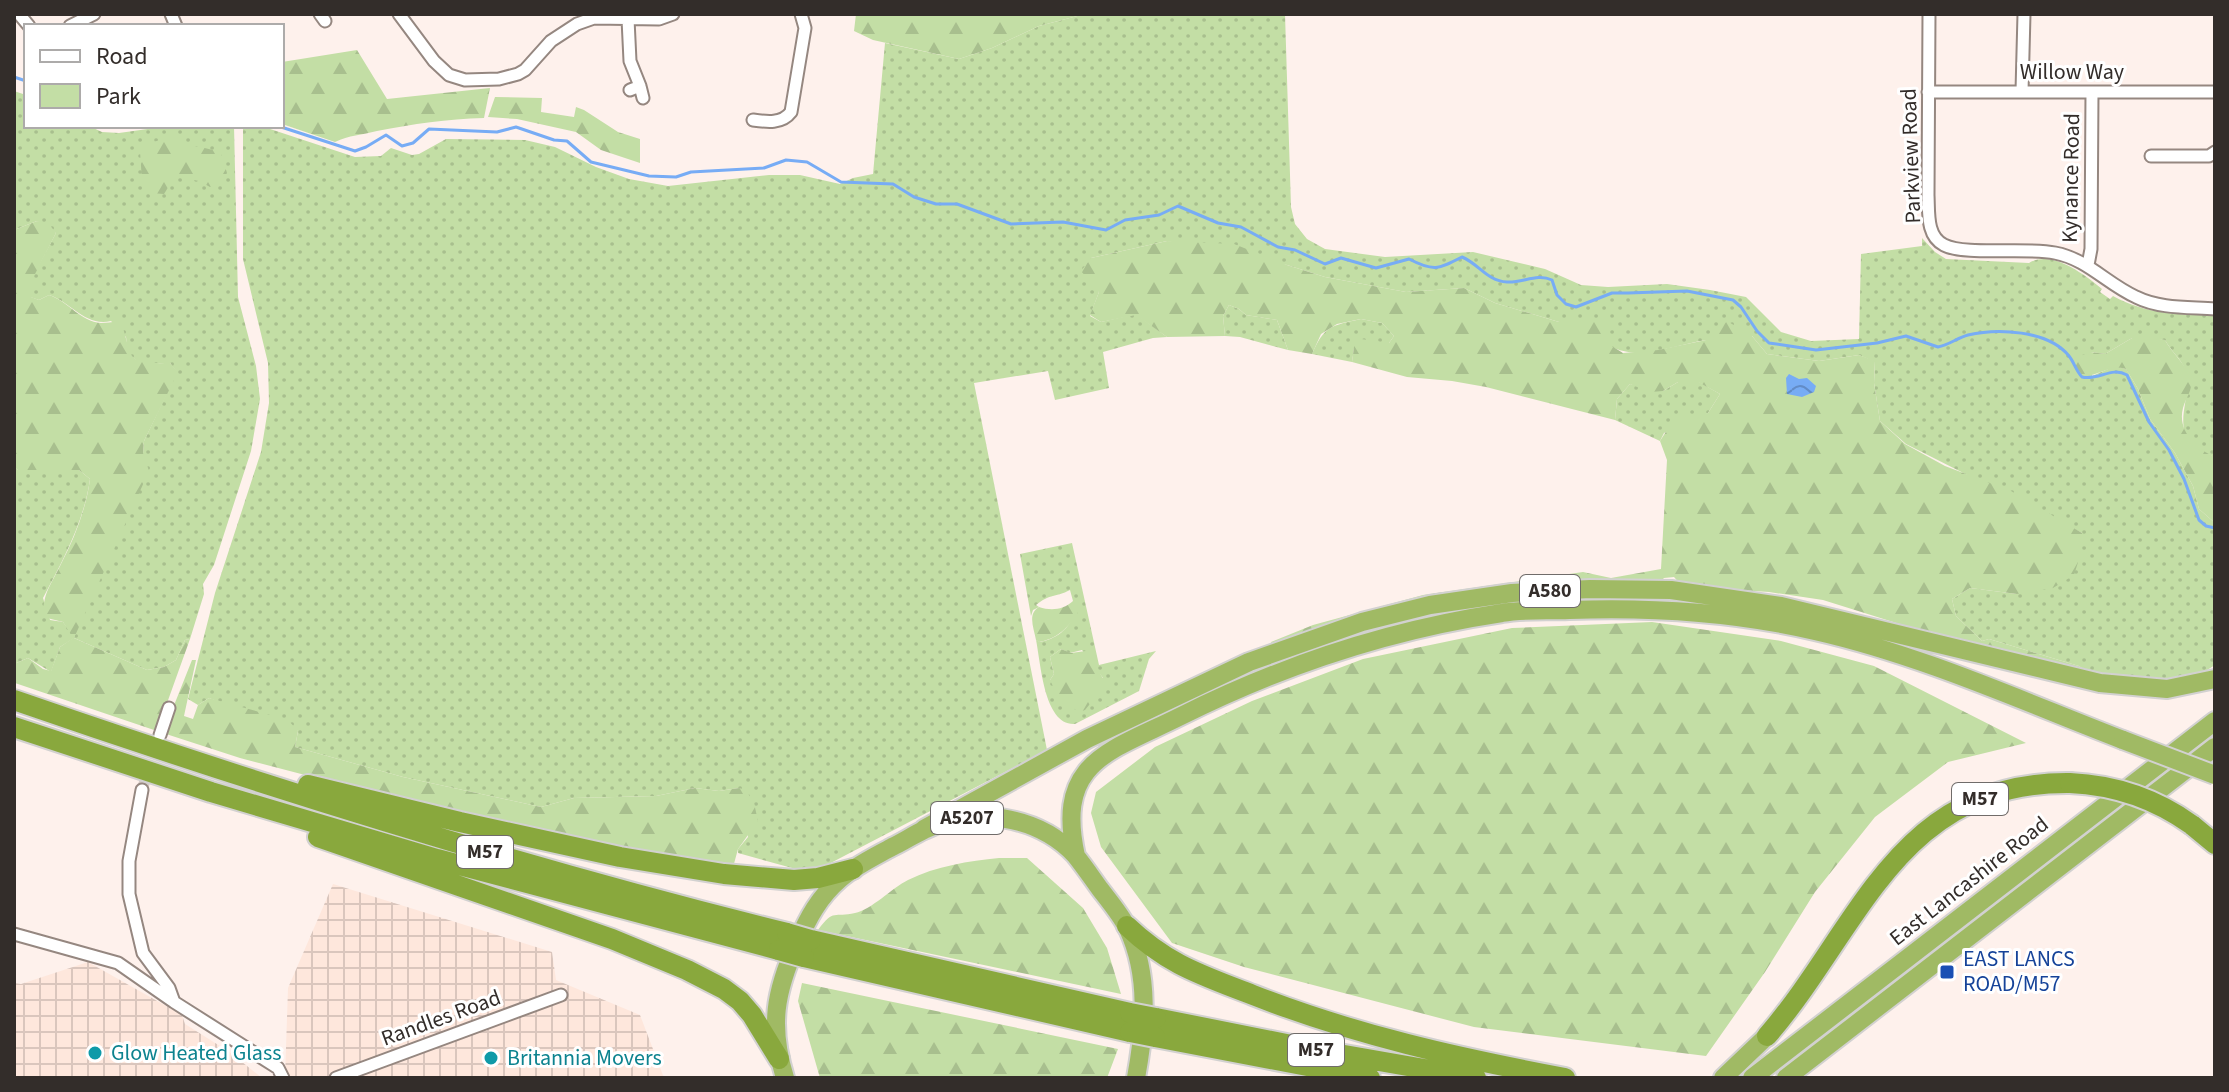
<svg xmlns="http://www.w3.org/2000/svg" width="2229" height="1092" viewBox="0 0 2229 1092" font-family="'Source Sans 3',sans-serif">
	<defs>
		<pattern id="industrial-grid" width="8" height="8" patternUnits="userSpaceOnUse" patternTransform="scale(2)"><rect width="8" height="8" fill="#fee7dc"/><path d="M0 4h8M4 0v8" fill="none" stroke="#dac6bd"/></pattern>
		<pattern id="green-dots" width="8" height="8" patternUnits="userSpaceOnUse" patternTransform="scale(2)"><rect width="8" height="8" fill="#c3dea5"/><path d="M2 2h.1M6 6h.1" fill="none" stroke="#a8bf8e" stroke-width="1.8" stroke-linecap="round"/></pattern>
		<pattern id="forest-firs" width="22" height="20" patternUnits="userSpaceOnUse" patternTransform="scale(2)"><rect width="22" height="20" fill="#c3dea5"/><path d="M5 1l3.5 6h-7zM16 11l3.5 6h-7z" fill="#a8bf8e"/></pattern>
		<pattern id="water-waves" width="16" height="10" patternUnits="userSpaceOnUse" patternTransform="scale(2)"><rect width="16" height="10" fill="#77acf5"/><path d="M0 5q4-4 8 0t8 0" fill="none" stroke="#628cc7"/></pattern>
	</defs>
	<rect width="100%" height="100%" fill="#fef1ec"/>
	<path fill="url(#industrial-grid)" d="M333 884 552 952 556 980 640 1015 664 1078H285L288 988Z
		M88 962 182 1015 185 1024 231 1053 262 1078H14V983L21 984Z"/>
	<path fill="url(#green-dots)" fill-rule="evenodd" d="M1085 14H1285L1291 207 1295 224 1307 239 1325 249 1385 257 1473 252 1545 269 1581 285 1608 287 1667 284 1710 290 1746 297 1781 332 1811 341 1859 339 1861 254 1922 246V238L1935 252 1946 259 2029 263C2052 249 2085 275 2102 289L2100 292 2110 299 2113 296C2146 314 2178 315 2215 315V457C2162 436 2193 407 2186 372 2184 362 2170 350 2165 340L2132 338 2105 354 2091 352 2092 376 2115 366 2126 369 2138 389 2150 419 2175 453 2193 486 2199 509 2215 523V665L2190 681 2169 683 2092 675 2079 666 1989 639 1982 641 1956 616 1952 599 1970 588 2017 594 2082 533 1906 444 1880 421 1874 383 1875 362 1859 355 1819 361 1767 354 1752 336C1737 337 1722 338 1707 340 1676 344 1639 362 1610 346V322H1559L1495 303 1464 288 1406 292 1325 277 1287 265 1167 241 1091 258 1099 292 1090 316 1101 322 1136 314 1167 337 1153 338 1103 352 1109 388 1055 400 1048 371 974 383 1047 750 823 867 803 871 738 853V849L748 837 739 788 719 791 695 788 656 796 574 798 541 807 403 777 295 747 298 731 209 698 198 705 188 699 215 593 261 452 269 403 268 363 243 259V126H261L355 157 381 156 391 148 412 155 419 154 446 139 525 140 555 147 596 167 629 179 668 186 769 175H800L840 184 853 178 873 174 885 43 959 59 992 48 1039 26Z
		M14 91 26 95V126H89L102 132 119 133 169 126H234L238 297 256 366 260 399 251 451 214 565 203 584 204 594 190 639 185 640 176 660 164 667 147 670 74 638 60 647 51 672 28 658 14 664V467L18 470H79L90 479C84 522 63 560 43 598L50 620 63 622 74 637 143 453 144 441 177 372 170 363 140 364 128 353 126 337 111 321C85 327 71 302 49 295L39 300 30 297 33 276 56 233 37 221 14 230Z
		M1229 305 1239 309 1246 315 1277 320 1288 350 1240 337 1225 336 1223 316Z
		M1361 319 1382 323 1394 336 1389 343 1354 348 1352 362 1312 354C1325 325 1331 326 1361 319Z
		M1678 382H1699L1720 394 1708 413 1664 433 1660 441 1615 420 1617 399 1630 384 1663 391Z
		M1072 543 1099 665 1156 651 1149 659 1139 691 1075 724C1044 726 1041 664 1036 640L1040 642C1064 637 1072 623 1080 601H1073L1070 590C1055 598 1051 593 1036 605L1039 607 1033 610 1031 616 1020 554ZM1061 649 1070 653 1082 650 1103 678 1050 680 1054 674 1050 657Z"/>
	<path fill="url(#forest-firs)" d="M856 14H1085L1039 26 992 48 959 59 873 40 854 31Z
		M357 50 387 99 490 88 484 118C447 119 413 124 377 131 362 135 349 135 335 142L282 124V62Z
		M495 97 542 98 541 112 574 117 576 107 584 110 618 132 640 139V163L601 150 576 132 517 119 488 117Z
		M176 135C190 150 204 145 221 153L227 173 221 182 210 187 199 181 179 177 172 181 164 194 150 193 142 181 140 151 144 145Z
		M37 221 49 224 56 233 34 276 31 297 39 300 49 295C68 301 81 322 101 323 108 323 114 321 121 322 134 360 124 364 170 363L178 372 144 441 143 453 149 471 74 638 147 670 164 667 176 660 185 640 190 639 157 731 15 683 14 664 28 658 43 669 51 671 60 647 73 638 63 622 43 617C43 592 51 585 61 564 75 537 86 509 90 479L79 470H18L14 467V230Z
		M1167 241 1234 244 1287 265 1325 277 1406 292 1464 288 1495 303 1559 322H1610V345L1623 353 1658 350 1706 340 1727 321 1752 336 1767 354 1819 361 1859 355 1875 361 1874 383 1880 421 1905 444 1945 466 2011 491 2082 533 2080 556 2074 575 2053 588 2017 594 1970 588 1952 599 1956 616 1982 641 1989 639 2079 666 2092 675 1941 637 1823 600 1769 592 1682 586 1674 577 1664 578 1657 585 1582 583 1272 645 1271 642 1313 625 1423 595 1583 572 1611 578 1661 569 1667 460 1660 441 1676 416 1708 413 1720 394 1698 382H1678L1663 391 1650 392 1630 384 1617 399 1615 420 1486 387 1452 381 1407 377 1352 362 1354 347 1361 339 1389 343 1394 336 1382 323 1361 319 1337 324 1321 334 1312 354 1288 350 1277 320 1246 315 1239 309 1229 305 1223 316 1225 336 1167 337 1136 315 1101 322 1090 315 1099 292 1081 271 1091 258Z
		M2148 337 2165 340C2172 353 2186 364 2190 378 2194 389 2186 397 2183 408 2177 431 2196 449 2215 457V523L2199 509 2193 486 2175 453 2150 419 2138 389 2126 369C2110 364 2100 376 2083 376L2075 366 2074 358 2091 352 2105 354 2132 338Z
		M1073 601H1080L1082 606C1071 624 1061 638 1039 642L1036 640C1034 628 1027 614 1039 607 1051 611 1063 610 1073 601Z
		M1652 622 1781 641 1874 666 2026 743 1948 762 1875 817 1815 892 1765 972 1706 1056 1474 1027 1244 967 1172 943 1101 847 1091 813 1096 792 1155 747 1252 701 1363 659 1512 628Z
		M1061 649 1071 653 1093 650 1096 666 1106 684 1085 710 1079 712 1059 699 1050 680 1054 674 1050 657Z
		M192 660H196L184 716 193 719 198 705 209 698 288 720 298 731 295 747 403 777 541 807 574 798 656 796 695 788 719 791 739 788 746 790 754 803 758 821 738 849 732 871 393 798 240 758 163 733Z
		M999 858H1027L1083 908 1107 948 1121 994 818 930C834 908 834 918 855 913 871 910 892 888 908 880 936 866 969 861 999 858Z
		M802 983 1118 1049 1107 1078H820L798 1001Z"/>
	<path fill="url(#water-waves)" d="M1789 374 1799 379 1807 378 1816 386 1814 392 1802 397 1787 394 1786 378Z"/>
	<g fill="none" stroke-linecap="round" stroke-linejoin="round">
		<path stroke="#77acf5" stroke-width="3" d="M14 77 26 81
			M278 126 355 151 366 147 386 135 402 146 413 143 429 129 497 132 516 127 554 140 567 141 591 162 649 176 676 177 691 172 764 168 786 160 807 162 841 182 893 184 914 197 936 204H957L1011 224 1063 222 1106 230 1125 220 1159 215 1178 206 1218 223 1241 227 1278 247 1295 250 1325 264 1341 258 1376 268 1409 259C1434 272 1439 269 1462 257 1479 264 1487 281 1507 282 1523 283 1537 273 1552 280L1557 295 1566 304 1576 307 1612 293H1628L1687 291 1733 300 1741 307 1757 331 1769 343 1783 345 1816 350 1877 343 1906 336 1938 347C1949 345 1957 338 1968 335 1997 328 2048 330 2069 356 2074 362 2076 371 2082 377 2099 381 2111 366 2127 375L2149 422 2169 450 2184 479 2199 520 2206 526 2215 528"/>
		<path stroke="#d5cac5" stroke-width="11" stroke-dasharray="11 5.5" stroke-linecap="butt" d="M142 790 157 743"/>
		<g stroke="#958780" stroke-width="15">
			<path id="minor" d="M19 14 29 26
				M171 14 176 26
				M320 14 325 21
				M399 14 434 61 449 75 465 80 499 79 518 74 525 70 551 41 577 24 594 18 659 19 673 14
				M1929 14 1928 195C1929 212 1926 236 1944 245 1965 256 2026 247 2055 253 2087 259 2107 284 2136 297 2160 309 2189 307 2215 309
				M628 19 630 61 640 86
				M70 26 94 14
				M630 90 640 86 643 98
				M2022 91 2024 14
				M1928 92H2215
				M753 120C767 122 782 124 791 112L805 28 801 14
				M2151 156H2209L2215 152
				M2088 265 2091 249 2092 92
				M160 735 169 708
				M142 790 129 861V894L143 953 169 988 174 1002
				M14 934 118 963 174 1002 278 1068 283 1078
				M336 1078 561 995"/>
		</g>
		<g stroke="#d2d1d0" stroke-width="22">
			<path id="trunk" d="M924 829 1087 739 1249 662 1362 622 1430 605 1512 593 1590 589 1671 590 1781 606 2100 683 2167 689 2215 679
				M1076 856C1055 761 1109 752 1181 716 1285 664 1388 630 1502 613 1524 609 1547 611 1569 610 1652 607 1734 612 1815 631 1921 655 2022 701 2123 740
				M785 1078C769 1026 775 992 797 943 808 918 819 897 840 879 855 866 874 857 892 847 903 842 913 835 924 830 973 806 1037 815 1075 855 1084 866 1092 878 1100 889 1110 902 1121 915 1128 929 1150 976 1145 1029 1136 1078
				M1723 1078 1767 1036
				M1752 1078 2215 721
				M1786 1078 2215 747"/>
		</g>
		<g stroke="#d2d1d0" stroke-width="24">
			<path id="motorway" d="M14 700C268 788 525 868 787 933
				M14 727 211 792 437 859 779 950
				M308 785 460 822 620 857 724 874 794 880 818 878 853 869
				M2192 825 2215 844
				M318 837 612 939 687 970 724 989 740 1001 752 1015 779 1059
				M1127 926C1168 965 1202 975 1253 995 1355 1035 1458 1058 1565 1078
				M811 940 1130 1013
				M804 957 1130 1032
				M1156 1018 1316 1050 1476 1078
				M1767 1036C1860 929 1897 781 2070 783
				M1155 1037 1370 1078"/>
		</g>
		<use href="#minor" stroke="#fff" stroke-width="11"/>
		<use href="#trunk" stroke="#a0ba64" stroke-width="18"/>
		<use href="#motorway" stroke="#89a83d" stroke-width="20"/>
		<g stroke="#d2d1d0" stroke-width="22" stroke-linecap="butt">
			<path id="trunk-bridge" d="M2123 740 2215 775"/>
		</g>
		<g stroke="#d2d1d0" stroke-width="24" stroke-linecap="butt">
			<path id="motorway-bridge" d="M2070 783C2114 785 2156 799 2192 825
				M787 933 811 940
				M779 950 804 957
				M1130 1013 1156 1018
				M1130 1032 1155 1037"/>
		</g>
		<use href="#trunk-bridge" stroke="#a0ba64" stroke-width="18"/>
		<use href="#motorway-bridge" stroke="#89a83d" stroke-width="20"/>
	</g>
	<rect fill="#1a4fb4" stroke="#fff" stroke-width="3" x="1939" y="964" width="16" height="16" rx="4"/>
	<g fill="#0f9aa8" stroke="#fff" stroke-width="3">
		<circle cx="95" cy="1053" r="8"/>
		<circle cx="491" cy="1058" r="8"/>
	</g>
	<g text-anchor="middle" dominant-baseline="central" stroke-width="6" stroke-linejoin="round" paint-order="stroke">
		<g fill="#fff" stroke="#706c6a" stroke-width="2">
			<rect x="1520" y="575" width="60" height="32" rx="6"/>
			<rect x="1952" y="783" width="56" height="32" rx="6"/>
			<rect x="931" y="802" width="72" height="32" rx="6"/>
			<rect x="457" y="836" width="56" height="32" rx="6"/>
			<rect x="1288" y="1034" width="56" height="32" rx="6"/>
		</g>
		<g font-size="20" font-weight="bold" fill="#332d2a">
			<text x="1550" y="591">A580</text>
			<text x="1980" y="799">M57</text>
			<text x="967" y="818">A5207</text>
			<text x="485" y="852">M57</text>
			<text x="1316" y="1050">M57</text>
		</g>
		<g font-size="22" fill="#332d2a" stroke="#fff">
			<text x="2072" y="72">Willow Way</text>
			<text transform="translate(1911 156) rotate(-92)">Parkview Road</text>
			<text transform="translate(2071 178) rotate(-89)">Kynance Road</text>
			<text transform="translate(1969 881) rotate(-38)">East Lancashire Road</text>
			<text transform="translate(441 1018) rotate(-20)">Randles Road</text>
		</g>
		<g font-size="22" fill="#164399" stroke="#fff" text-anchor="start">
			<text x="1963" y="959">EAST LANCS<tspan x="1963" dy="25">ROAD/M57</tspan></text>
		</g>
		<g font-size="22" fill="#0d838f" stroke="#fff" text-anchor="start">
			<text x="111" y="1053">Glow Heated Glass</text>
			<text x="507" y="1058">Britannia Movers</text>
		</g>
	</g>
	<rect width="2229" height="1092" fill="none" stroke="#332d2a" stroke-width="32"/>
	<rect x="24" y="24" width="260" height="104" fill="#ffffff" stroke="#adabaa" stroke-width="2"/>
	<rect x="40" y="50" width="40" height="12" fill="#ffffff" stroke="#adabaa" stroke-width="2"/>
	<text x="96" y="64" font-size="24" fill="#332d2a">Road</text>
	<rect x="40" y="84" width="40" height="24" fill="#c3dea5" stroke="#adabaa" stroke-width="2"/>
	<text x="96" y="104" font-size="24" fill="#332d2a">Park</text>
</svg>
